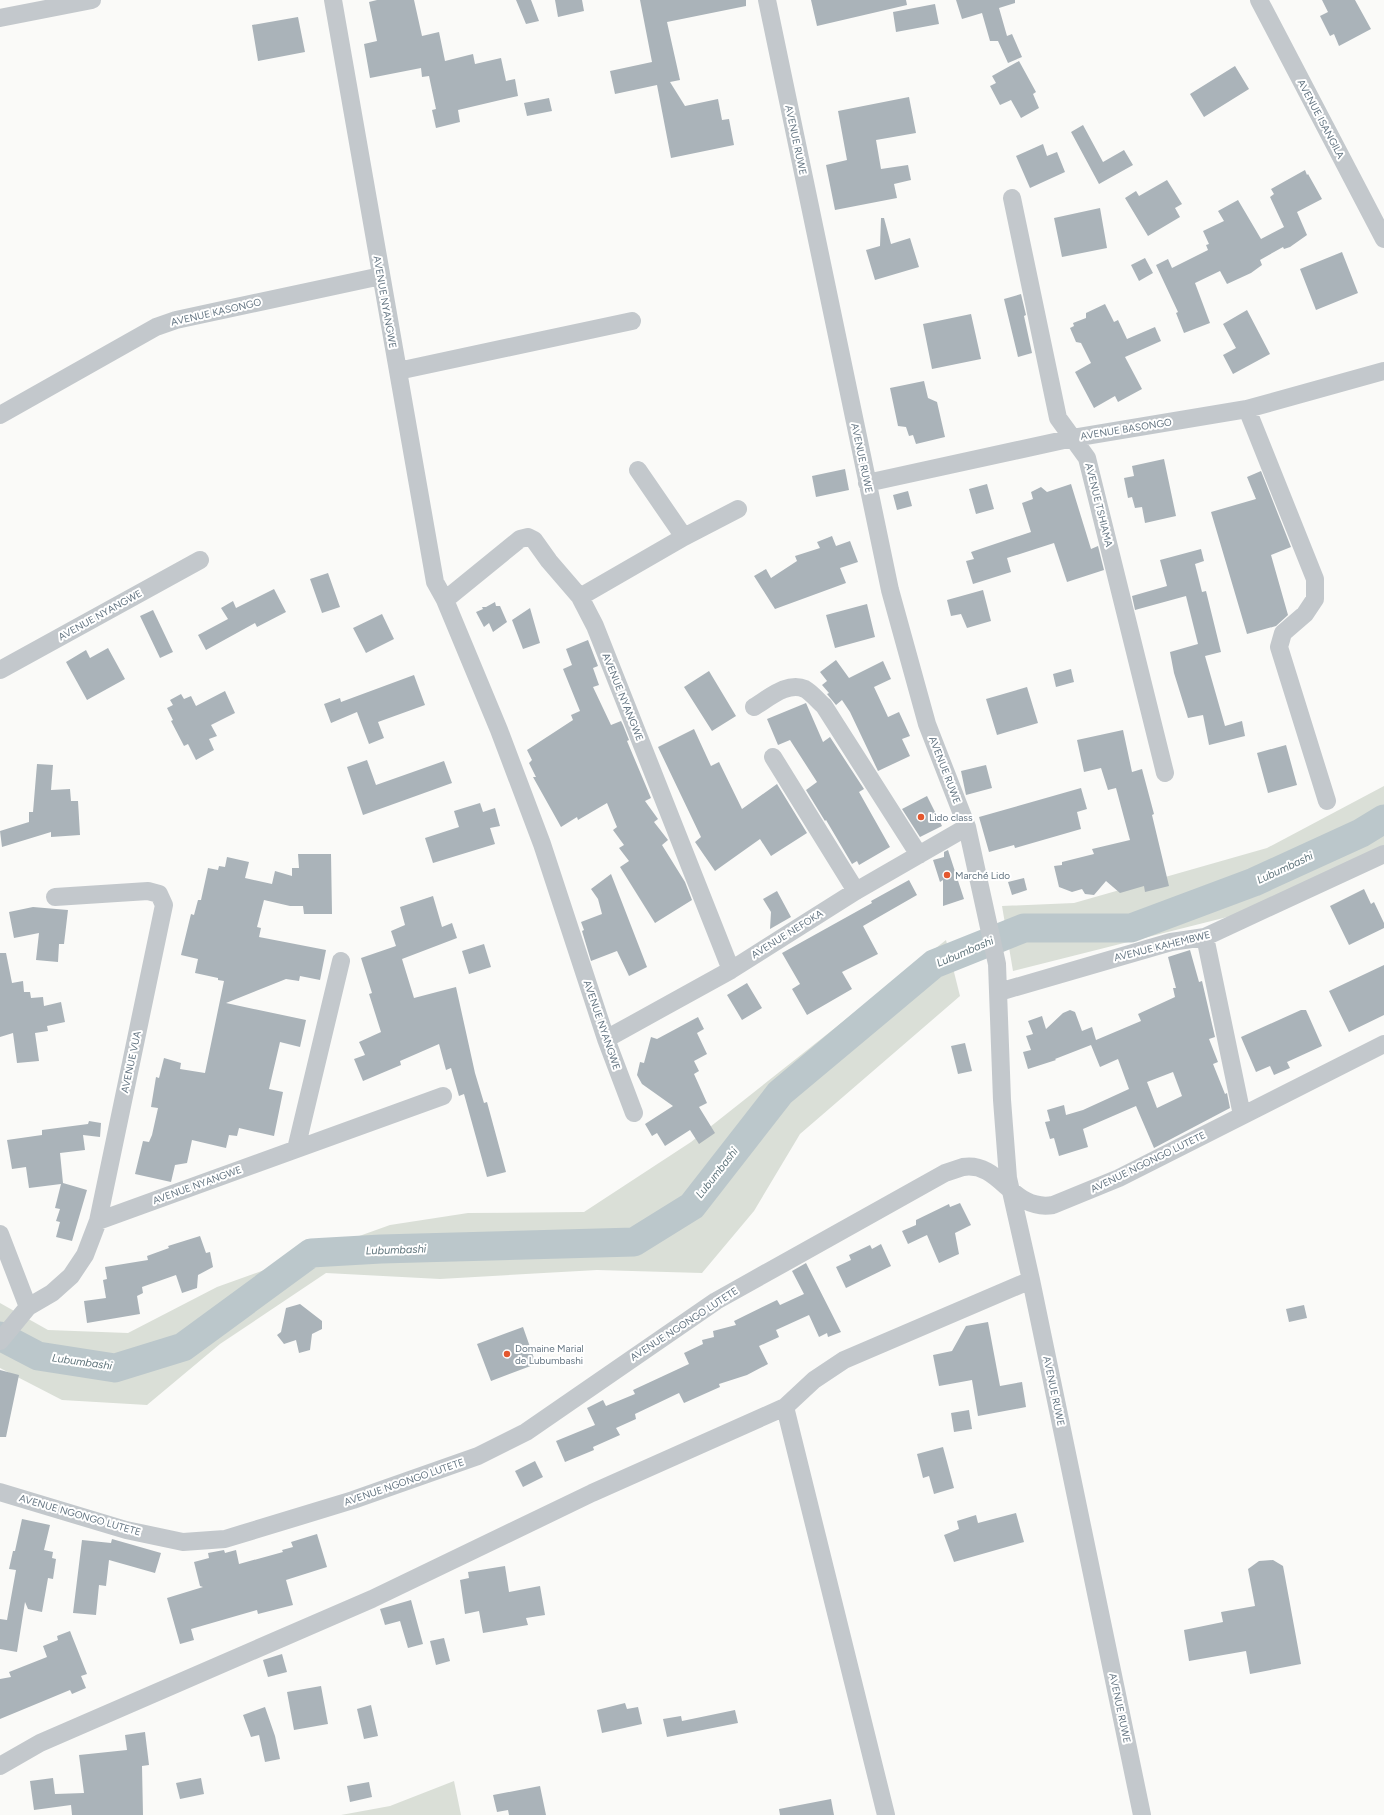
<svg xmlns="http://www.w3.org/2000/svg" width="1384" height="1815" viewBox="0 0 1384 1815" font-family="Figtree,sans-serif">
	<rect width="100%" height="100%" fill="#fafaf8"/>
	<path fill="#dadfd7" d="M1384 786V850L1303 898 1013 971 1002 906 1074 903 1267 848Z
		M946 940 960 996 800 1134 754 1211 702 1273 597 1270 440 1279 326 1273 220 1344 147 1405 62 1400 0 1368V1303L48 1330 128 1333 217 1287 390 1225 468 1213 584 1212 691 1142Z
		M454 1781 461 1815H341L390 1806Z"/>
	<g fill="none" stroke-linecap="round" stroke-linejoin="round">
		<path stroke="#bbc7cb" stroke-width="29" d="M0 1336 38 1356 115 1368 183 1347 311 1253 381 1249 634 1242 692 1206 780 1093 934 964 1024 928H1131L1254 882 1361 833 1384 819"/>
	</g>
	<path fill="#aab3b9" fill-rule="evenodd" d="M377 0H414L422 36 439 32 445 61 473 54 475 64 501 58 506 81 515 79 518 96 458 110 460 122 436 128 432 110 436 109 429 76 422 77 421 68 370 78 364 44 377 41 369 2Z
		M516 0H531L539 21 526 24Z
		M555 0H582L584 11 558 17Z
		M640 0H746V6L667 22 680 80 670 82 685 106 718 99 722 120 729 119 734 145 671 158 657 85 615 94 610 71 652 62Z
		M811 0H906L907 5 817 26Z
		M956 0H1015V3L999 8 1007 36 1012 34 1022 57 1008 63 998 41H990L982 13 962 19Z
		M1322 0H1355L1371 29 1339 46 1334 34 1330 36 1320 16 1328 12Z
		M935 4 939 24 896 32 893 12Z
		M298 17 305 52 258 61 252 25Z
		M1019 61 1036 92 1033 94 1039 108 1021 118 1011 100 1000 105 990 86 996 83 992 76Z
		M1235 66 1249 89 1204 117 1190 94Z
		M909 97 916 133 876 140 881 169 908 165 911 180 894 184 897 198 835 210 826 165 847 160 838 111Z
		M549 98 552 111 527 116 524 103Z
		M1083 125 1103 162 1124 150 1133 165 1099 184 1071 132Z
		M1043 144 1047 156 1057 152 1065 172 1030 188 1016 156Z
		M1305 170 1307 175 1308 174 1322 199 1297 212 1307 235 1290 247 1284 249 1283 247 1260 260 1262 265 1251 273 1227 284 1220 271 1195 283 1210 323 1184 333 1176 313 1178 312 1156 265 1168 259 1172 268 1208 250 1206 245 1209 244 1203 231 1224 221 1218 211 1238 200 1261 239 1284 227 1270 197 1274 194 1271 189Z
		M1167 180 1182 204 1175 208 1180 217 1148 236 1125 198 1136 191 1139 196Z
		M1100 208 1107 248 1062 257 1054 218Z
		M881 218H884L891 244 910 238 919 267 875 280 866 250 880 246Z
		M1342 252 1358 293 1316 310 1300 269Z
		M1145 258 1153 273 1139 281 1131 265Z
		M1021 294 1026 315 1024 316 1032 353 1018 357 1004 299Z
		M1105 304 1114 322 1118 320 1127 339 1155 327 1161 341 1125 357 1142 389 1118 402 1115 396 1094 408 1075 372 1091 363 1081 343 1076 342 1070 328 1074 326 1073 323 1086 318V313Z
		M1247 310 1270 354 1233 374 1223 355 1236 348 1223 324Z
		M971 314 981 359 932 369 923 324Z
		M924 381 928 398 937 402 945 437 916 444 913 435 909 436 906 427 898 426 890 388Z
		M1164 459 1176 516 1145 523 1142 507 1135 508 1132 497 1128 498 1124 478 1134 476 1132 466Z
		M845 469 849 490 816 497 812 476Z
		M1261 471 1291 547 1271 555 1288 615 1276 626 1247 634 1211 512 1256 499 1247 477Z
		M987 484 994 509 976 514 969 489Z
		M1071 484 1091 549 1098 546 1104 570 1067 582 1054 543 1007 558 1011 572 973 584 966 561 974 559 971 552 1031 532 1022 503 1033 499 1031 492 1041 487 1047 492Z
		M908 491 912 506 897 510 893 495Z
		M832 536 836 546 850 541 858 562 840 568 846 583 775 609 754 576 766 569 771 578 797 561 795 556 820 548 817 542Z
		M1201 549 1204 561 1195 564 1202 592 1206 591 1221 652 1205 656 1225 726 1242 721 1245 736 1209 745 1203 715 1188 718 1174 673 1170 652 1198 644 1186 596 1135 610 1132 596 1167 586 1160 560Z
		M328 573 340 607 322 613 310 579Z
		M274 589 286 612 257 627 255 623 206 650 198 635 228 619 221 608 233 601 236 608Z
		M983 590 991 621 967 628 961 614 951 616 947 600Z
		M495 602 496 606H500L507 622 493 632 489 623 484 627 476 612 483 609 482 607H486Z
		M867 604 875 637 835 648 826 615Z
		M530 608 540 643 523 649 512 620Z
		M153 610 173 652 160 658 140 616Z
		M382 614 394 639 366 653 353 628Z
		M588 640 598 666 593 668 599 685 593 687 611 725 621 721 623 725 629 740 627 741 651 798 645 801 658 819 654 822 668 840 662 845 685 882 692 900 655 923 620 867 629 861 619 848 624 845 613 830 617 827 607 803 578 820 577 817 561 827 533 777H536L529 763 532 760 527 750 573 720 571 715 580 711 563 669 572 665 566 649Z
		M108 648 125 679 87 700 66 662 86 650 90 658Z
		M836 660 849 678 883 661 891 679 874 687 888 717 899 712 910 736 902 739 910 756 878 771 850 712 842 700 836 705 827 694 829 693 822 685 827 681 820 672Z
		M1071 669 1074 682 1056 687 1053 674Z
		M709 671 736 716 712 731 684 687Z
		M414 675 425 705 378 722 384 738 369 744 357 712 331 723 324 704 340 698 341 702Z
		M1027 687 1038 723 997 735 986 699Z
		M225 691 235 713 211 725 217 736 209 739 214 750 196 760 188 744 184 746 171 721 173 720 167 708 173 705 170 700 181 694 184 699 191 696 196 706Z
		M806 703 823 742 830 737 864 789 859 792 890 847 859 865 857 861 852 864 826 820 825 821 806 790 817 782 790 740 778 745 767 719Z
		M694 729 711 766 719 762 742 809 777 784 807 833 771 856 760 839 715 871 695 842 701 837 658 747Z
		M1123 730 1132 772 1142 769 1154 814 1152 815 1169 886 1145 892 1144 886 1120 893 1106 881 1094 895 1085 894 1082 889 1072 892 1059 887 1054 866 1062 865V862L1094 854 1092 849 1130 840 1116 788 1108 790 1101 768 1084 772 1077 740Z
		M1286 745 1297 785 1268 793 1257 753Z
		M367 760 376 785 444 761 452 783 363 815 347 767Z
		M37 764 53 765 51 790 70 789 71 801H78L80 835 51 837V832L2 847 0 831 29 822V812H33Z
		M986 765 992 788 966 795 961 771Z
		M1081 788 1087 809 1077 812 1081 829 1015 848 1014 845 989 852 979 817Z
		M927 796 942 826 920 837 902 809Z
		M480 803 483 812 495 808 500 826 490 828 495 844 433 863 425 838 459 827 454 811Z
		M948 850 964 899 943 906V880L940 882 933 860 944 857V852Z
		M298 854H331L332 914H304L303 906H290L264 900 257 927 261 928 259 937 326 950 320 980 300 976 299 981 286 979 226 1003 306 1020 300 1047 280 1042 269 1089 283 1092 274 1136 239 1128 237 1136 229 1135 226 1148 192 1140 187 1163 175 1165 171 1182 135 1174 143 1141 149 1142 152 1135 158 1108 151 1107 156 1077 159 1078 164 1058 181 1063 180 1069 205 1073 224 981 218 980V978L195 973 198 959 181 955 191 914 194 915 198 900H201L208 868 218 870 219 866 225 867 227 857 249 862 245 878 272 884 275 871 292 876V868H299Z
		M611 874 647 967 629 976 617 951 591 961 582 931 584 930 581 922 602 914 598 899 591 889Z
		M1024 878 1027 890 1012 895 1008 882Z
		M909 880 917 895 863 926 878 954 842 972 852 989 807 1015 792 989 800 984 782 953 872 903 871 901Z
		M1364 889 1371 904 1374 902 1384 923V928L1349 945 1330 906Z
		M777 891 791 917 770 929 771 912 763 899Z
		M433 896 442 927 452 923 457 938 402 959 414 998 456 987 475 1073 484 1103 487 1102 506 1172 487 1177 464 1094 459 1096 451 1068 446 1070 439 1044 400 1061 401 1065 363 1081 354 1059 365 1055 359 1042 381 1032 369 994 372 993 361 958 396 946 391 931 405 925 400 907Z
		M33 907 68 910 64 944H59L58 962 36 960 39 933 14 938 9 912Z
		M484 944 491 967 469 974 462 951Z
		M1190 950 1199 982 1202 981 1215 1037 1209 1039 1218 1062 1213 1064 1225 1094 1227 1093 1230 1108 1154 1148 1136 1106 1083 1129 1088 1147 1059 1156 1054 1138 1050 1139 1045 1122 1050 1121 1047 1110 1064 1105 1066 1115 1083 1110 1129 1089 1118 1059 1100 1067 1091 1045 1055 1059 1056 1060 1028 1069 1023 1052 1031 1050 1026 1036 1033 1034 1028 1021 1042 1016 1046 1029 1063 1013 1070 1010 1075 1012 1082 1031 1092 1027 1096 1040 1141 1021 1138 1014 1175 997 1173 988H1176L1168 957ZM1173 1072 1182 1096 1157 1108 1147 1082Z
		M0 953H6L12 983 23 981 24 992H30L31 998 43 997 44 1006 61 1002 65 1022 47 1026 48 1031 35 1033 39 1061 17 1063 13 1033 0 1037Z
		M1384 965V1015L1349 1032 1329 991Z
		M747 983 762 1008 742 1020 727 995Z
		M1301 1010H1306L1322 1046 1287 1062 1290 1068 1274 1075 1270 1066 1256 1072 1241 1037Z
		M698 1017 704 1029 697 1033 707 1054 694 1061 699 1071 694 1074 707 1103 699 1107 715 1133 699 1144 690 1130 665 1146 657 1133 652 1136 645 1124 673 1106 642 1084 637 1075 640 1062 644 1063 651 1037 657 1039Z
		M965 1043 972 1071 958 1074 951 1046Z
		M89 1121 101 1123 100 1137 83 1135 85 1150 60 1153 63 1183 87 1190 72 1241 56 1237 60 1222 56 1221 60 1209 55 1208 61 1184 29 1188 26 1167 12 1169 7 1140 42 1135V1130L88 1124Z
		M960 1203 971 1225 955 1233 959 1254 939 1263 927 1235 908 1244 902 1231 916 1225V1220L949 1204 950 1207Z
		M200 1236 206 1253 210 1252 213 1267 198 1275 197 1288 182 1293 176 1275 142 1287 143 1293 137 1296 140 1314 87 1323 84 1301 106 1298 103 1280 107 1279 105 1267 148 1260 147 1256 169 1248 168 1246Z
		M881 1244 891 1266 846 1288 836 1267 851 1260 849 1255 870 1245 872 1249Z
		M806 1263 841 1332 828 1337 827 1333 819 1337 809 1315 776 1330 779 1337 759 1346 768 1364 747 1375 719 1384 720 1387 684 1403 679 1393 635 1414 636 1419 616 1428 620 1435 593 1447 594 1450 565 1462 556 1441 595 1425 587 1408 603 1400 606 1406 635 1394 633 1390 689 1364 684 1353 703 1344 702 1340 714 1337 713 1331 736 1325 734 1321 777 1300 780 1305 804 1294 792 1271Z
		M300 1304 322 1321V1329L312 1334 310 1350 299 1353 296 1340 284 1344 277 1335 281 1332 286 1308Z
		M1304 1305 1307 1318 1289 1322 1286 1309Z
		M988 1322 1000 1386 1022 1382 1026 1407 978 1416 972 1380 939 1386 933 1355 952 1351 966 1326Z
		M523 1327 536 1364 491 1381 477 1344Z
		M0 1370 19 1375 6 1437H0Z
		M969 1410 972 1429 954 1432 951 1413Z
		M943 1447 954 1488 934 1494 929 1476 923 1478 917 1454Z
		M535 1461 543 1477 523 1487 515 1471Z
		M1016 1513 1024 1542 954 1562 944 1535 959 1529 957 1521 976 1515 978 1523Z
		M22 1519 50 1525 44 1550 53 1552 52 1558 56 1559 53 1579 48 1578 42 1612 28 1609 25 1602 17 1652 0 1649V1619L7 1620 16 1570 9 1569 13 1551H15Z
		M317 1534 327 1567 286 1580 293 1605 258 1614 257 1610 191 1629 194 1640 180 1644 167 1598 203 1587 200 1586 194 1562 209 1558 208 1553 224 1550 225 1553 236 1550 239 1564 283 1552 282 1550 293 1547 291 1542Z
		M112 1539 161 1553 155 1573 109 1560 106 1586 99 1585 96 1615 73 1613 82 1540 111 1543Z
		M1273 1560 1283 1566 1301 1664 1250 1674 1246 1651 1189 1661 1184 1630 1223 1622 1221 1612 1255 1606 1248 1569 1259 1561Z
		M505 1566 509 1592 540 1586 545 1615 526 1618 528 1625 483 1633 479 1611 465 1614 460 1580 469 1578 468 1572Z
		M411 1600 423 1644 408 1648 400 1621 385 1625 380 1609Z
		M70 1631 87 1674 81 1676 86 1688 72 1694 70 1690 0 1719V1679L11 1677 9 1672 47 1657 43 1646 58 1640 57 1636Z
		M444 1638 450 1661 436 1665 430 1641Z
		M282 1654 287 1672 268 1677 263 1660Z
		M321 1686 328 1724 294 1730 287 1692Z
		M625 1703 627 1709 638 1707 642 1724 602 1733 597 1710Z
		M371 1705 378 1736 364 1739 357 1709Z
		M265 1707 275 1736 280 1759 265 1762 259 1735 251 1737 243 1715Z
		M735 1710 738 1723 667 1737 663 1719 681 1716 682 1721Z
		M145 1732 149 1765 142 1766 143 1815H72L71 1805 34 1810 30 1781 53 1778 55 1794 84 1793 79 1755 127 1750 125 1735Z
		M201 1778 204 1794 180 1799 176 1783Z
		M369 1782 372 1797 350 1802 347 1786Z
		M540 1786 546 1815H509L508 1810 497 1812 493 1795Z
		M831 1799 834 1815H780L779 1809Z"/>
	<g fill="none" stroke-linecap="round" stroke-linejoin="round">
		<path stroke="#c3c8cc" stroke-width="18" d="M333 0 435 582 445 600 499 730 542 844 606 1039 634 1113
			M767 0 890 590 927 724 967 827 997 964 1002 1100 1008 1178 1031 1280 1142 1815
			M1259 0 1384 239
			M0 18 92 0
			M1012 198 1058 418 1087 458 1165 773
			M398 371 632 321
			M1247 409 1315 579V599L1305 614 1283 633 1279 647 1327 801
			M0 415 156 327 176 320 381 276
			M638 470 684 537
			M867 483 1073 438 1247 409 1384 371
			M580 597 684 537 738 509
			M445 600 520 539 528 537 534 540 549 561 580 597 595 626 731 970
			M0 670 200 560
			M754 707C769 698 788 681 805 689 812 693 818 701 824 706L919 855
			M773 757 856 891
			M1205 937 1242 1115
			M999 992 1171 942 1205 937 1384 854
			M606 1039 731 970 856 891 967 827
			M296 1149 341 961
			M98 1221 443 1096
			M0 1234 28 1307
			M0 1341 28 1307 52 1293 71 1276 85 1255 98 1221 164 905 159 894 148 891 55 897
			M785 1407 886 1815
			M0 1492 126 1530 183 1542 225 1539 353 1500 478 1456 526 1432 716 1301 945 1173C951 1171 957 1169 963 1167 1001 1161 1011 1212 1053 1205L1119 1178 1384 1044
			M0 1766 40 1743 372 1599 592 1493 785 1407 814 1380 844 1360 1031 1280"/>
	</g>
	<g fill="#e4572e" stroke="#fff" stroke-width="1.5">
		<circle cx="921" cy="817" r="4"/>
		<circle cx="947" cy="875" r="4"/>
		<circle cx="507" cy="1354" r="4"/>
	</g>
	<g text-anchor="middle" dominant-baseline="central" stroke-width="4" stroke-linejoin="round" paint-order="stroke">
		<g font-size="10" fill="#657683" stroke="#fff">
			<text transform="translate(1321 119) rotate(62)">AVENUE ISANGILA</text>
			<text transform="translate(796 140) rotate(78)">AVENUE RUWE</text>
			<text transform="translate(385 302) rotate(80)">AVENUE NYANGWE</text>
			<text transform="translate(216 312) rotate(-13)">AVENUE KASONGO</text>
			<text transform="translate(1126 429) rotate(-9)">AVENUE BASONGO</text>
			<text transform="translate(862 458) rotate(78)">AVENUE RUWE</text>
			<text transform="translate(1099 505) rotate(76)">AVENUE TSHIAMA</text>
			<text transform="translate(100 615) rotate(-29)">AVENUE NYANGWE</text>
			<text transform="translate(623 697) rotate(68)">AVENUE NYANGWE</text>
			<text transform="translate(945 770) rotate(69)">AVENUE RUWE</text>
			<text transform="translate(787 934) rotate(-32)">AVENUE NEFOKA</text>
			<text transform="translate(1162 946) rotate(-14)">AVENUE KAHEMBWE</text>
			<text transform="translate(602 1025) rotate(71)">AVENUE NYANGWE</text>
			<text transform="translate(131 1062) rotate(-78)">AVENUE VUA</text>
			<text transform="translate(1148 1162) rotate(-26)">AVENUE NGONGO LUTETE</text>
			<text transform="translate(197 1185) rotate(-20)">AVENUE NYANGWE</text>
			<text transform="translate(684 1324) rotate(-33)">AVENUE NGONGO LUTETE</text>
			<text transform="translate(1054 1391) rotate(78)">AVENUE RUWE</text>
			<text transform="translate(404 1482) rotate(-19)">AVENUE NGONGO LUTETE</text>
			<text transform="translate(80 1515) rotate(16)">AVENUE NGONGO LUTETE</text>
			<text transform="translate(1120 1708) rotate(78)">AVENUE RUWE</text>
		</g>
		<g font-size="10" fill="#657683" stroke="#fff" text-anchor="start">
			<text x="929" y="817">Lido class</text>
			<text x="955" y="875">Marché Lido</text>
			<text x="515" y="1348">Domaine Marial<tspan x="515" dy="12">de Lubumbashi</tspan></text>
		</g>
		<g font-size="11" font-style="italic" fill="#60757c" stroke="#fff">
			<text transform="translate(1285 868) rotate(-25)">Lubumbashi</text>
			<text transform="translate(965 952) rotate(-23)">Lubumbashi</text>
			<text transform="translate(717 1173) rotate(-52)">Lubumbashi</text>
			<text transform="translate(396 1250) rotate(-2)">Lubumbashi</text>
			<text transform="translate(82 1362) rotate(8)">Lubumbashi</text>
		</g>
	</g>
</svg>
